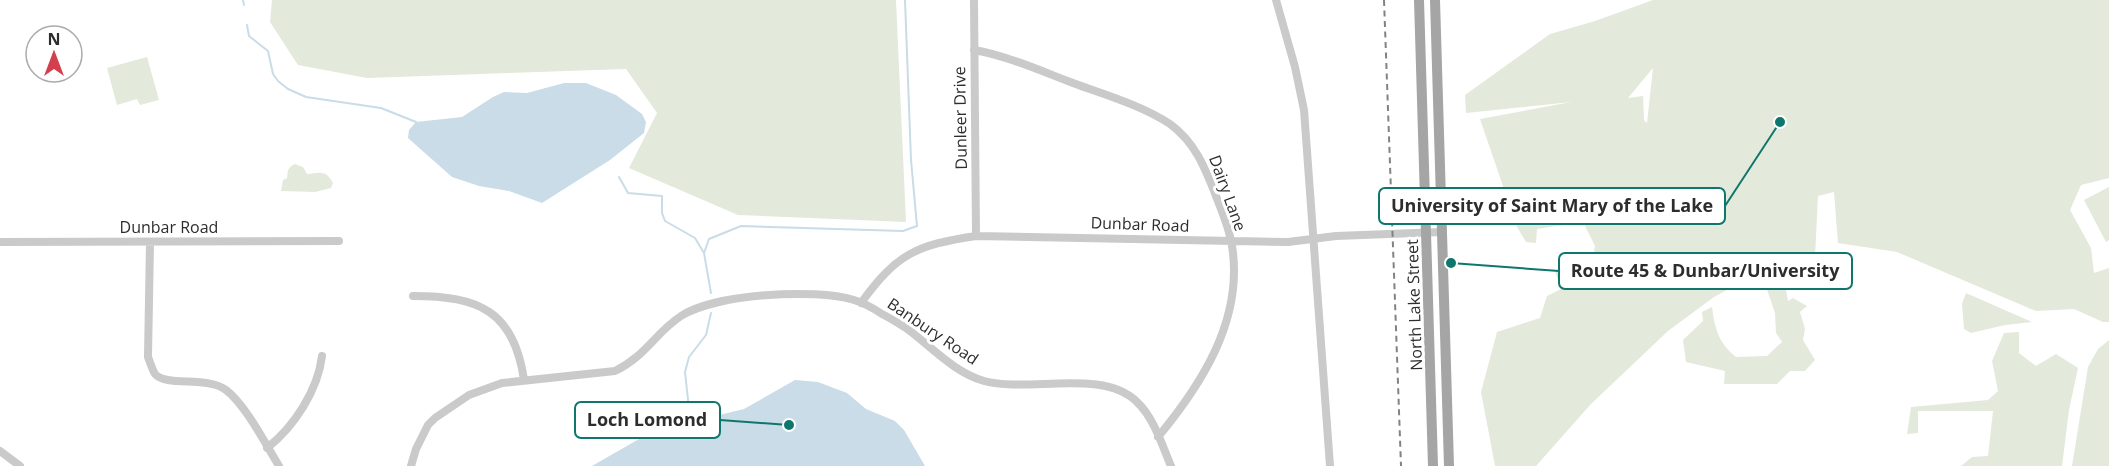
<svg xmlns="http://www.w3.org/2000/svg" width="2109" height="466" viewBox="0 0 2109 466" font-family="'Open Sans',sans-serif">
	<rect width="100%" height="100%" fill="#fff"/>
	<path fill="#e3e9db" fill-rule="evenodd" d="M272 0H896L906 222 738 215 629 168 657 113 626 69 367 78 298 65 270 22Z
		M1653 0H2109V178L2081 185 2070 210 2091 248 2094 273 2109 268V322H2103L2074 309 2036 311 1897 252 1838 243 1834 192 1818 196 1815 257 1756 274 1714 297 1668 331 1591 404 1536 466H1495L1481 392 1497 332 1540 318 1547 296 1561 289 1555 271 1572 268 1578 259 1593 257 1595 246 1583 222 1537 229 1536 243 1526 242 1517 227 1480 119 1571 102 1466 113 1465 95 1550 34 1595 21ZM1653 68 1647 123 1644 120 1643 96 1628 98Z
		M147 57 159 100 140 105 137 99 117 105 107 68Z
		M295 164 303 167 307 174C318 173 326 169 333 183L331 188 315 192 281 191 283 180 287 178 288 170 291 166Z
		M2109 187V240L2106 242 2084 200Z
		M1780 275 1784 277 1788 301 1793 298 1807 306 1800 312 1805 329 1803 340 1815 360 1805 371H1790L1777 384H1724L1725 371 1686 362 1683 340 1703 321 1702 312 1712 307C1715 329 1718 342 1736 357L1767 356 1782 342 1776 333 1775 313 1764 281Z
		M1966 293 2032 322 2005 325 1971 333 1964 329 1962 304Z
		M2019 332V353L2036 366 2056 354 2078 368 2069 410 2062 466H1961L1972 457 1988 456 1993 411H1918V433L1907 434 1911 407 1988 400 1998 391 1992 361 2004 333Z
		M2109 340V466H2072L2088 367 2098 349Z"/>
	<path fill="#c9dce7" d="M564 83H586L616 95 642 114 646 122 644 133 610 160 542 203 509 191 479 186 452 177 408 138 409 130 416 122 462 117 493 97 504 92 527 93Z
		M795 380 818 382 847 393 866 409 895 421 904 430 925 466H592L646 435 665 428 744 409Z"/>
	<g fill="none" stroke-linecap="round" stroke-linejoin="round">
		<path stroke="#c9dce7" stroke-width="2" d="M243 0 244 5
			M247 25 249 36 268 51 273 74 278 81 288 89 306 97 381 108 416 122
			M619 177 628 193 662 196V213L665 221 695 238 704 253 711 293
			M704 253 709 239 741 226 903 231 917 226 911 160 905 0
			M696 421 689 409 685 372 689 357 706 335 711 313"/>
		<path stroke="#cacaca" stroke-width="8" d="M974 0 976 236
			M1276 0 1295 67 1304 110 1330 466
			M974 50C1008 56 1041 71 1073 83 1105 95 1141 105 1170 124 1195 142 1205 168 1216 196 1223 214 1231 233 1233 253 1241 323 1201 385 1158 437
			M0 242 339 241
			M150 243 148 357C150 362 152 369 155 374 166 387 208 376 226 390 245 404 266 445 279 466
			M413 296C479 296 514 311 524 380
			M861 303C897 253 917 245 976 236L1288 242 1336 236 1442 232
			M267 448C294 427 318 390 322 356
			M0 451 20 466
			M411 466 416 449 428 425 435 418 469 395 502 383 615 371C646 356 655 333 681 316 715 294 814 288 854 300 864 303 873 308 882 314 890 318 898 323 906 328 931 346 953 372 984 381 1029 393 1103 368 1137 402 1154 418 1162 445 1171 466"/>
		<path stroke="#a5a5a5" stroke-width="10" d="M1419 0 1433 466
			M1435 0 1449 466"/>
		<path stroke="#828282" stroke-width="2" stroke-dasharray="6 4.5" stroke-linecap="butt" d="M1384 0 1401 466"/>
	</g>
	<g text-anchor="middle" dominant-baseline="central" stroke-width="6" stroke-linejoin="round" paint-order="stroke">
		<g font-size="16" fill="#2d2d2d" stroke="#fff">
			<text transform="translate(960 118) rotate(-91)">Dunleer Drive</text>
			<text transform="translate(1228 193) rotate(70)">Dairy Lane</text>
			<text transform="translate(1140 224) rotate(2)">Dunbar Road</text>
			<text x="169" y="227">Dunbar Road</text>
			<text transform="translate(1414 305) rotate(-92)">North Lake Street</text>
			<text transform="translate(933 331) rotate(34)">Banbury Road</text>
		</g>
	</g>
	<path fill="none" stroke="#0f766e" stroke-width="2" d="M1780 122L1725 206M1451 263L1559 271M789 425L720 420"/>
	<g fill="#0f766e" stroke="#fff" stroke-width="2">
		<circle cx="1780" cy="122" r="6"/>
		<circle cx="1451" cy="263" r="6"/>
		<circle cx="789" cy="425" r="6"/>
	</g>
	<g fill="#fff" stroke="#0f766e" stroke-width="2">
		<rect x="1379" y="188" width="346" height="36" rx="6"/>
		<rect x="1559" y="253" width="293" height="36" rx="6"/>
		<rect x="575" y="402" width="145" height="36" rx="6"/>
	</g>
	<g font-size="18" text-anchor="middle" font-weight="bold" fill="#2d2d2d">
		<text x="1552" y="212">University of Saint Mary of the Lake</text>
		<text x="1705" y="277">Route 45 &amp; Dunbar/University</text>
		<text x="647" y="426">Loch Lomond</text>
	</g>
	<g transform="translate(54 54)"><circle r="28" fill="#ffffff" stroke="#ababab" stroke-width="1.5"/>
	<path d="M0-4.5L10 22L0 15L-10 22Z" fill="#d33f4c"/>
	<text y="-9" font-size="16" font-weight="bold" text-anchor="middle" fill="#2d2d2d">N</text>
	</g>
</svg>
